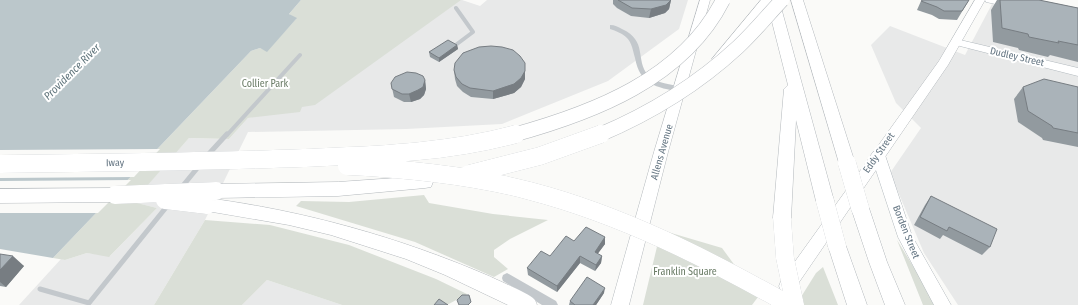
<svg xmlns="http://www.w3.org/2000/svg" width="1078" height="305" viewBox="0 0 1078 305" font-family="'Fira Sans Condensed',sans-serif">
	<rect width="100%" height="100%" fill="#fafaf8"/>
	<path fill="#e8e9e9" d="M383 0H462L480 6 487 0H688L679 29 608 81 502 124 406 129 248 132 205 220 154 305H19L61 259 65 260 87 253 110 256 157 208 132 202 189 138 229 139 248 118 302 106Z
		M992 4 1078 23V305H958L924 253 890 173 921 128 896 103 871 45 890 26 965 55Z
		M267 280 342 305H242Z"/>
	<path fill="#dadfd7" d="M301 0H461L315 105 302 107 300 112 248 118 229 139 189 138 133 202 157 208 109 257 87 253 65 260 53 258 251 51 260 48 267 51 296 19 289 14Z
		M424 195 429 203 493 214 548 220 510 239 494 250V257L508 269 494 277 415 242 296 206 301 201 349 202Z
		M205 220 270 225 349 245 436 279 467 294 447 305H342L267 280 242 305H154Z
		M661 230 722 248 758 297 752 305H643Z
		M897 240 937 305H923Z
		M823 267 838 305H796L816 273Z"/>
	<path fill="#bbc7cb" d="M0 0H301L289 14 297 18 267 52 260 48 251 51 53 258 0 249Z"/>
	<path fill="#fafaf8" d="M160 149 134 177 0 178V150Z
		M131 180 98 213H0V181Z"/>
	<g fill="none" stroke-linecap="round" stroke-linejoin="round">
		<g stroke="#b3babf" stroke-width="1">
			<path id="secondary" d="M985 0H1004L1018 3 1019 5 1014 8 986 2Z
				M956 39 1078 68V76L952 44 951 42Z
				M878 150 883 152 885 155 912 236 951 305H934L898 237 871 155 873 152Z"/>
		</g>
		<g stroke="#b5babe" stroke-width="1">
			<path id="primary" d="M700 0H710L668 152 629 305H611L654 152Z
				M975 0H985L948 65 793 291 787 293 781 291 779 286 781 281 939 61Z"/>
		</g>
		<g stroke="#b4b9bd" stroke-width="1">
			<path id="highway" d="M761 0H779L834 201 831 206 825 208 819 206 816 201 796 120 791 218 788 223 782 225 776 223 773 218 784 89 788 85 768 6 724 62 719 63 714 62 712 59Z
				M791 0H803L855 163 853 167 847 169 841 167 839 163Z
				M425 176 431 177 433 182 431 187 425 188 338 196 216 198 210 196 208 191 210 186 216 184 338 182Z
				M115 188 121 190 124 195 121 200 115 202 0 203V189Z
				M207 198C305 211 398 237 489 276 497 280 530 294 534 299 536 301 536 303 537 305H508L445 275 406 259 331 235 289 225 201 210 198 205 201 200Z
				M860 201 866 203 869 208 887 262 905 305H885L869 262 851 208 854 203Z
				M837 238 843 241 846 246 867 305H847L828 246 831 241Z"/>
		</g>
		<path stroke="#c3c8cc" stroke-width="4" d="M456 8 473 32 457 44
			M227 135 300 55"/>
		<path stroke="#c3c8cc" stroke-width="5" d="M206 157 227 134
			M181 188 199 166
			M40 289 89 303 168 205"/>
		<path fill="#c3c8cc" fill-rule="evenodd" d="M610 25C615 25 618 27 622 29 648 41 635 60 648 75 657 84 671 84 683 87L684 89 683 91 680 92C656 87 640 85 635 58 633 51 632 43 627 38 622 33 616 31 610 29Z
			M507 273 556 301 558 305H542L503 281 502 278 503 275Z"/>
		<use href="#secondary" fill="#fff" fill-rule="evenodd"/>
		<use href="#primary" fill="#fff" fill-rule="evenodd"/>
		<use href="#highway" fill="#fff" fill-rule="evenodd"/>
		<g stroke="#b4b9bd" stroke-width="15" stroke-linecap="butt">
			<path id="highway-bridge-far1" d="M513 135C593 113 683 79 723 0
				M599 135C649 114 698 84 738 47 754 32 767 16 782 0"/>
		</g>
		<g stroke="#b4b9bd" stroke-width="18" stroke-linecap="butt">
			<path id="highway-bridge" d="M847 163 860 208
				M0 164C101 163 202 162 303 158 374 155 447 153 516 134
				M347 166C409 169 470 175 530 191 622 215 706 258 788 304
				M469 174 540 156 601 134
				M115 195 216 191
				M165 200 207 205
				M825 201 837 246
				M782 218 785 258 795 305"/>
		</g>
		<use href="#highway-bridge-far1" stroke="#fff" stroke-width="14"/>
		<use href="#highway-bridge" stroke="#fff" stroke-width="18"/>
	</g>
	<path fill="#929a9f" d="M613 0H671L669 9 665 13 649 18 631 16 617 8 613 4Z
		M969 0 957 20 939 19 932 15 917 10 921 1Z
		M997 0H1039L1078 8V62L1050 55 1048 57 1019 50 1018 48 993 42 991 10Z
		M457 45 458 49 439 62 430 57 429 52Z
		M525 63V79L521 87 514 93 493 99 471 97 463 92 457 86 455 79 454 70Z
		M425 80 426 89 424 95 420 99 411 102H404L394 97 391 83Z
		M1023 87H1078V147L1043 140 1042 138 1018 122 1014 99Z
		M931 196 990 247 982 255 943 235 940 239 914 225 925 205Z
		M605 237V244L597 254 602 256 601 263 595 271 580 263 557 292 528 275 527 268 550 256Z
		M0 254 24 266 6 287 0 286Z
		M604 293 596 305H569L570 301Z"/>
	<path fill="#777d82" d="M671 0 669 9 665 13 649 18 651 9Z
		M457 45 458 49 439 62V58Z
		M525 71V79L521 87 514 93 493 99V91Z
		M425 80 426 89 424 95 420 99 411 102 409 94Z
		M605 237V244L594 259 595 252Z
		M13 256 24 266 6 287 0 282V270Z
		M580 256V263L557 292V286Z
		M602 256 601 263 595 271 596 265Z
		M605 288 604 293 596 305H593Z"/>
	<path fill="#aab3b9" stroke="#777d82" d="M618 0H671L666 5 651 9 632 8Z
		M923 0H969L962 11H944L937 7 921 1Z
		M1000 0H1039L1078 8V45L1058 41 1059 43 1029 37 1028 34 1002 28Z
		M448 40 457 45 439 58 429 52Z
		M491 46 502 47 513 50 520 56 525 63V71L521 78 514 84 493 91 470 88 462 84 456 77 454 70 455 63 463 53 479 47Z
		M407 72 416 73 423 76 425 80 423 87 418 90 409 94H402L392 89 391 83 395 77Z
		M1044 79 1078 87V133L1053 128 1052 126 1028 111 1023 87Z
		M931 196 997 229 990 247 949 227 947 231 920 217Z
		M586 227 605 237 595 252 602 256 596 265 580 256 557 286 527 268 541 251 550 256 566 236 574 241Z
		M0 254 13 256 0 270Z
		M587 277 605 288 593 305H575L570 301Z
		M462 295H469L471 302 468 305H459L457 300Z
		M439 299 448 305H434Z"/>
	<g text-anchor="middle" dominant-baseline="central" stroke-width="4" stroke-linejoin="round" paint-order="stroke">
		<g font-size="10" fill="#657683" stroke="#fff">
			<text transform="translate(1017 57) rotate(13)">Dudley Street</text>
			<text transform="translate(662 152) rotate(-74)">Allens Avenue</text>
			<text transform="translate(879 153) rotate(-55)">Eddy Street</text>
			<text transform="translate(115 163) rotate(-1)">Iway</text>
			<text transform="translate(906 232) rotate(68)">Borden Street</text>
		</g>
		<g font-size="10" fill="#687a64" stroke="#fff">
			<text x="265" y="84">Collier Park</text>
			<text x="685" y="272">Franklin Square</text>
		</g>
		<g font-size="11" font-style="italic" fill="#60757c" stroke="#fff">
			<text transform="translate(72 72) rotate(-45)">Providence River</text>
		</g>
	</g>
</svg>
